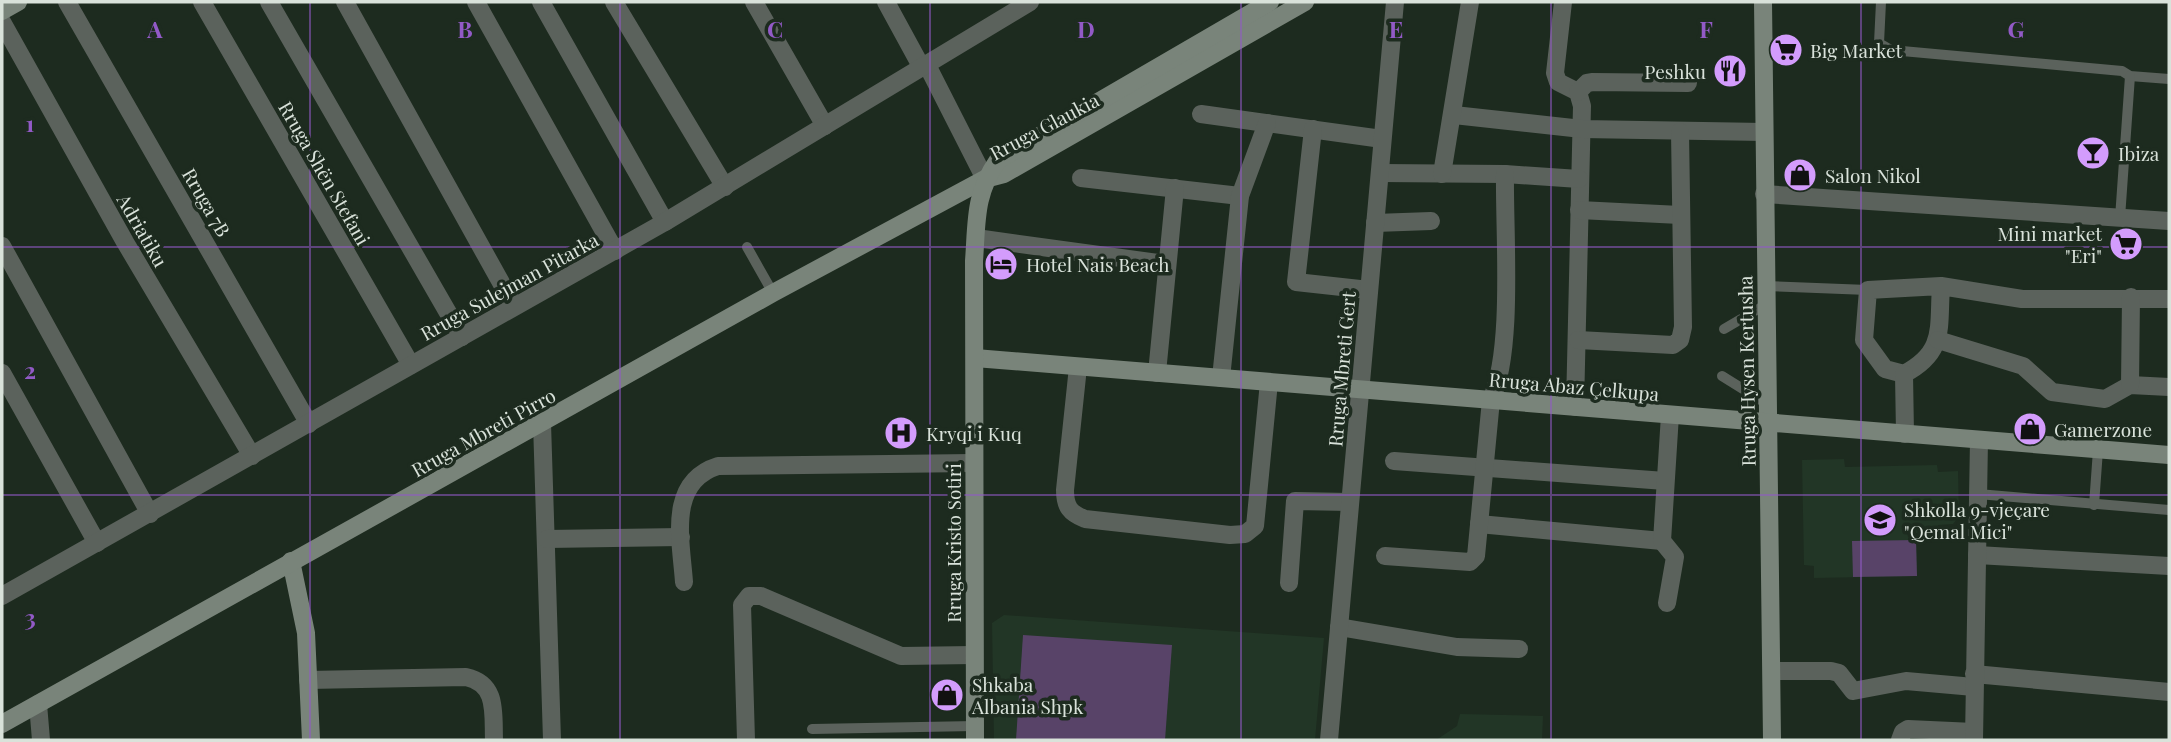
<svg xmlns="http://www.w3.org/2000/svg" width="2171" height="742" font-family="'Playfair Display',serif">
  <rect width="100%" height="100%" fill="#1d2b1f"/>
  <g fill="#223626">
    <polygon points="1844,459 1845,467 1937,465 1938,472 1958,471 1959,516 1953,524 1938,525 1938,532 1916,533 1917,576 1814,578 1814,566 1804,565 1802,460"/>
    <polygon points="1004,615 1324,638 1315,740 994,740 992,623"/>
    <polygon points="1460,714 1543,716 1542,740 1436,740 1457,726"/>
  </g>
  <g fill="#584368">
    <polygon points="1916,540 1917,576 1853,577 1852,541"/>
    <polygon points="1023,635 1172,645 1165,740 1016,740"/>
  </g>
  <g fill="none" stroke-linecap="round" stroke-linejoin="round">
    <g stroke="#5b625c" stroke-width="10">
      <polyline points="1881,2 1879,43 1891,50 2122,71 2130,76 2169,79"/>
      <polyline points="2120,218 2130,76"/>
      <polyline points="747,247 773,293"/>
      <polyline points="1764,286 1868,290"/>
      <polyline points="1724,329 1765,305"/>
      <polyline points="1722,376 1767,404"/>
      <polyline points="1978,494 2169,510"/>
      <polyline points="2094,505 2098,450"/>
      <polyline points="812,729 975,726"/>
    </g>
    <g stroke="#5b625c" stroke-width="18">
      <polyline points="67,2 309,424"/>
      <polyline points="202,2 411,365"/>
      <polyline points="269,2 462,337"/>
      <polyline points="345,2 514,306"/>
      <polyline points="476,2 615,251"/>
      <polyline points="541,2 665,222"/>
      <polyline points="614,2 725,187"/>
      <polyline points="754,2 825,126"/>
      <polyline points="886,2 922,68"/>
      <polyline points="1563,2 1555,73 1558,82 1578,92 1582,106 1575,407"/>
      <polyline points="2,22 125,242 252,456"/>
      <polyline points="927,65 985,179"/>
      <polyline points="1578,92 1587,83 1593,82 1688,83"/>
      <polyline points="1201,114 1382,139"/>
      <polyline points="1454,115 1582,129 1764,132"/>
      <polyline points="1313,129 1296,282 1369,290"/>
      <polyline points="1381,173 1505,174 1579,179"/>
      <polyline points="1442,174 1470,2"/>
      <polyline points="1081,178 1240,196"/>
      <polyline points="1764,194 2169,221"/>
      <polyline points="1579,210 1680,215"/>
      <polyline points="1375,223 1431,221"/>
      <polyline points="976,238 1165,264"/>
      <polyline points="2,246 150,514"/>
      <path d="M1941,286C1938,328 1946,352 1904,374L1885,369L1864,340L1868,290L1941,286L2022,299H2169"/>
      <polyline points="1578,340 1673,345 1680,340 1683,327 1680,132"/>
      <polyline points="1938,340 2023,366 2052,392 2105,399 2130,385 2169,387"/>
      <path d="M1078,367L1065,490C1065,507 1070,513 1085,519L1230,535L1245,534L1255,526L1269,382"/>
      <polyline points="2,373 97,543"/>
      <polyline points="1157,373 1175,188"/>
      <polyline points="1904,374 1905,434"/>
      <polyline points="1221,378 1240,196 1267,123"/>
      <polyline points="2130,385 2131,297"/>
      <polyline points="542,423 552,740"/>
      <polyline points="1394,461 1665,481"/>
      <polyline points="1479,524 1662,541"/>
      <polyline points="547,539 681,537"/>
      <polyline points="1977,555 2169,566"/>
      <path d="M1385,556L1470,562L1476,556L1491,400C1514,350 1504,233 1505,174"/>
      <path d="M684,582C681,540 667,482 718,466L973,463"/>
      <polyline points="1289,583 1295,501 1350,502"/>
      <polyline points="2,596 665,222 1030,2"/>
      <polyline points="1667,603 1675,557 1662,541 1670,415"/>
      <polyline points="1339,627 1457,647 1519,649"/>
      <polyline points="1772,671 1831,671 1839,673 1853,691 1906,681 1974,687"/>
      <polyline points="1974,674 2169,692"/>
      <path d="M308,680L466,677C498,684 493,713 494,740"/>
      <polyline points="38,704 41,740"/>
      <polyline points="746,740 742,605 749,596 761,596 901,656 974,655"/>
      <polyline points="1329,740 1395,2"/>
      <polyline points="1900,740 1903,732 1908,729 1974,732"/>
      <polyline points="1974,740 1979,440"/>
    </g>
    <g stroke="#79847a" stroke-width="18">
      <polyline points="1763,2 1772,740"/>
      <polyline points="2,11 18,2"/>
      <polyline points="975,358 2169,455"/>
      <polyline points="291,561 306,633 311,740"/>
      <polyline points="2,724 773,293 985,179 1004,174 1305,2"/>
      <path d="M975,740L974,261C977,221 974,195 998,160L1270,2"/>
    </g>
  </g>
  <path fill="none" stroke="#925ac6" stroke-width="2" stroke-opacity="0.55" d="M310,2V740M620,2V740M930,2V740M1241,2V740M1551,2V740M1861,2V740M2,247H2169M2,495H2169"/>
  <defs>
    <symbol id="supermarket-disc" viewBox="-11 -11 22 22"><circle r="9.5" fill="#d39cfc" stroke="#1d2b1f"/><path d="M-6-5.5h2.5l.6 2H6L4.5 2H-2.5L-4.4-4H-6ZM-1.5 3.2a1.3 1.3 0 1 0 .1 0ZM3 3.2a1.3 1.3 0 1 0 .1 0Z" fill="#111"/></symbol>
    <symbol id="restaurant-disc" viewBox="-11 -11 22 22"><circle r="9.5" fill="#d39cfc" stroke="#1d2b1f"/><path d="M-5-6h1v4h1v-4h1v4h1v-4h1v5L-1.5 .5V6h-2V.5L-5-1ZM5-6V6H3V1.5H1.5Q1.5-4 5-6Z" fill="#111"/></symbol>
    <symbol id="bar-disc" viewBox="-11 -11 22 22"><circle r="9.5" fill="#d39cfc" stroke="#1d2b1f"/><path d="M-6-5H6L.8 .8V4.5H3.5V6h-7V4.5H-.8V.8Z" fill="#111"/></symbol>
    <symbol id="shop-disc" viewBox="-11 -11 22 22"><circle r="9.5" fill="#d39cfc" stroke="#1d2b1f"/><path d="M-5-2.5h2.3a2.7 3.5 0 0 1 5.4 0H5L5.5 6h-11ZM-1.5-2.5h3a1.5 2.3 0 0 0-3 0Z" fill="#111"/></symbol>
    <symbol id="hotel-disc" viewBox="-11 -11 22 22"><circle r="9.5" fill="#d39cfc" stroke="#1d2b1f"/><path d="M-6-4.5h1.5V1H6V5H4.5V3h-9V5H-6ZM-4 0a1.8 1.8 0 1 1 3.6 0ZM.5 0V-2.5h3Q6-2.5 6 0Z" fill="#111"/></symbol>
    <symbol id="hospital-disc" viewBox="-11 -11 22 22"><circle r="9.5" fill="#d39cfc" stroke="#1d2b1f"/><path d="M-5-5h3v3.5h4V-5h3V5h-3V1.5h-4V5h-3Z" fill="#111"/></symbol>
    <symbol id="school-disc" viewBox="-11 -11 22 22"><circle r="9.5" fill="#d39cfc" stroke="#1d2b1f"/><path d="M0-5L7-2L0 1L-7-2ZM-4 1L0 2.5L4 1V4Q0 6-4 4Z" fill="#111"/></symbol>
  </defs>
  <g fill-rule="evenodd">
    <use href="#supermarket-disc" x="1767" y="31" width="38" height="38"/>
    <use href="#restaurant-disc" x="1711" y="52" width="38" height="38"/>
    <use href="#bar-disc" x="2074" y="134" width="38" height="38"/>
    <use href="#shop-disc" x="1781" y="156" width="38" height="38"/>
    <use href="#supermarket-disc" x="2107" y="225" width="38" height="38"/>
    <use href="#hotel-disc" x="982" y="245" width="38" height="38"/>
    <use href="#shop-disc" x="2011" y="410" width="38" height="38"/>
    <use href="#hospital-disc" x="882" y="414" width="38" height="38"/>
    <use href="#school-disc" x="1861" y="501" width="38" height="38"/>
    <use href="#shop-disc" x="928" y="676" width="38" height="38"/>
  </g>
  <g text-anchor="middle" dominant-baseline="central" stroke-width="7" stroke-linejoin="round" paint-order="stroke">
    <g font-size="19" fill="#d9e2da" stroke="#1d2b1f" text-anchor="start">
      <text x="1810" y="50">Big Market</text>
      <text x="1706" y="71" text-anchor="end">Peshku</text>
      <text x="2118" y="153">Ibiza</text>
      <text x="1825" y="175">Salon Nikol</text>
      <text x="2102" y="233" text-anchor="end">Mini market<tspan x="2102" dy="22">"Eri"</tspan></text>
      <text x="1026" y="264">Hotel Nais Beach</text>
      <text x="2054" y="429">Gamerzone</text>
      <text x="926" y="433">Kryqi i Kuq</text>
      <text x="1904" y="509">Shkolla 9-vjeçare<tspan x="1904" dy="22">"Qemal Mici"</tspan></text>
      <text x="972" y="684">Shkaba<tspan x="972" dy="22">Albania Shpk</tspan></text>
    </g>
    <g font-size="19" fill="#d9e2da" stroke="#1d2b1f">
      <text transform="translate(1044 126) rotate(-28)">Rruga Glaukia</text>
      <text transform="translate(325 173) rotate(60)">Rruga Shën Stefani</text>
      <text transform="translate(207 202) rotate(60)">Rruga 7B</text>
      <text transform="translate(143 230) rotate(60)">Adriatiku</text>
      <text transform="translate(509 286) rotate(-29)">Rruga Sulejman Pitarka</text>
      <text transform="translate(1341 369) rotate(-85)">Rruga Mbreti Gert</text>
      <text transform="translate(1746 371) rotate(-91)">Rruga Hysen Kertusha</text>
      <text transform="translate(1574 386) rotate(5)">Rruga Abaz Çelkupa</text>
      <text transform="translate(483 432) rotate(-29)">Rruga Mbreti Pirro</text>
      <text transform="translate(953 543) rotate(-90)">Rruga Kristo Sotiri</text>
    </g>
  </g>
  <g font-size="23" text-anchor="middle" font-weight="bold" fill="#925ac6" stroke="#1d2b1f" stroke-width="7" stroke-linejoin="round" paint-order="stroke">
    <text x="155" y="38">A</text>
    <text x="465" y="38">B</text>
    <text x="775" y="38">C</text>
    <text x="1086" y="38">D</text>
    <text x="1396" y="38">E</text>
    <text x="1706" y="38">F</text>
    <text x="2016" y="38">G</text>
    <text x="30" y="132">1</text>
    <text x="30" y="379">2</text>
    <text x="30" y="626">3</text>
  </g>
  <rect width="2171" height="742" fill="none" stroke="#d9e2da" stroke-width="7"/>
</svg>
